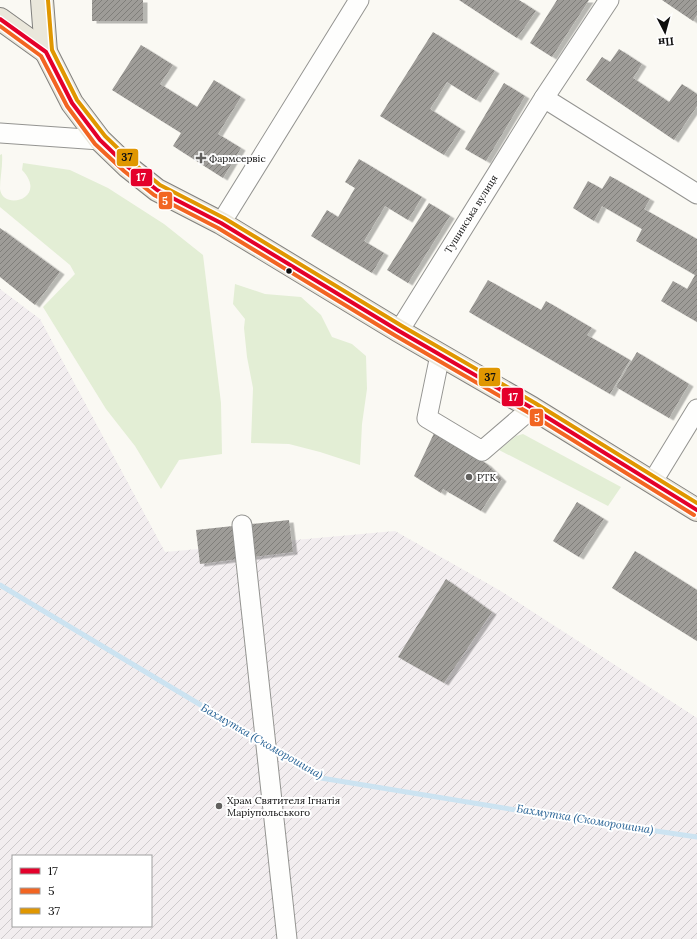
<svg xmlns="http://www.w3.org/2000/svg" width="697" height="939" font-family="Lora,serif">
  <defs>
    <pattern id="industrial-furrows" width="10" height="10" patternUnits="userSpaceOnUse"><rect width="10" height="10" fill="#f2edef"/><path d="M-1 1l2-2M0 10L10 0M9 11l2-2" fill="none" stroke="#cecacc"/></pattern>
    <pattern id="building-hatch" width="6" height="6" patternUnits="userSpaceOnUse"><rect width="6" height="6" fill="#9e9c98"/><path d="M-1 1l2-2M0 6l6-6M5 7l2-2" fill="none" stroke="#7f7e7a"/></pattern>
    <filter id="shadow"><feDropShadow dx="4.5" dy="2.5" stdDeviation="0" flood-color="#0004"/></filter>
  </defs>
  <rect width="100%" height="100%" fill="#faf9f3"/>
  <path fill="url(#industrial-furrows)" fill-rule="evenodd" d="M0,289L40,319L165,552L395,531L499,590L697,718V939H0ZM13,856H151V926H13Z"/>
  <g fill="#e3eed5">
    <path d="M2,154C3,166 0,177 0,189C3,212 49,198 22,170L23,163L70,170L108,188L164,224L203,255L221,403L222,454L179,460L161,489L135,446L106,409L43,307L75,274L70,265L0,207V155Z"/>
    <polygon points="235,284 265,294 301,297 321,315 332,337 352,344 366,356 367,389 362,424 360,465 320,452 289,444 251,443 253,388 247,357 244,328 245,319 233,304"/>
    <polygon points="523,434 621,487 608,506 499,450 516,436"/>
  </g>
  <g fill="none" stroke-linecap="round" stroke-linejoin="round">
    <g stroke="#cce3f1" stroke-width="5">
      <polyline points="0,585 261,741"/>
      <polyline points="271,748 321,778 534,813 697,837"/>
    </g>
  </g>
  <g fill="url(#building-hatch)" filter="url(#shadow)">
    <rect x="92" y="0" width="51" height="21"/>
    <polygon points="459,0 519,0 536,11 517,38"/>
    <polygon points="557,0 589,0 552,57 530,43"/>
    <polygon points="662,0 697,0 697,15 693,21"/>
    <polygon points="433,32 495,71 476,100 447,82 430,109 461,129 444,155 380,116"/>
    <polygon points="141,45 173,65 160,84 197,107 214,80 241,97 218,134 241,148 223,178 173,146 181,133 112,90"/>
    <polygon points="619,49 642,64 633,78 669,102 682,84 697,94 697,106 674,140 586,80 602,57 610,62"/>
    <polygon points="504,83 525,96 486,161 465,149"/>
    <polygon points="359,159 422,197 408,220 385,206 364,241 384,253 372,273 311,236 327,210 338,217 355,188 345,182"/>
    <polygon points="610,176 650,199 644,209 697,239 697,322 661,301 673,281 687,289 695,275 636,241 642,229 602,206 594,221 573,208 588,181 602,189"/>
    <polygon points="429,203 450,216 408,283 387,270"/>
    <polygon points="0,228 60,272 35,305 0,277"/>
    <polygon points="488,280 541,310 546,301 592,328 587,335 630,360 610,394 469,312"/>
    <polygon points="637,352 689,384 669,418 616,387"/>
    <polygon points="435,431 487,464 502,479 481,511 443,489 441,493 414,476"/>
    <polygon points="577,502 604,519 579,557 553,541"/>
    <polygon points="289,520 293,552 200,564 196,530"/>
    <polygon points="635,551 697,590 697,641 612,588"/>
    <polygon points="446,579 492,612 444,683 398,657"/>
  </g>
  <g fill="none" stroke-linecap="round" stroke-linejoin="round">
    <defs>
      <g id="minor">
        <polyline points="544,98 697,194"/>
        <polyline points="0,133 100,140"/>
        <polyline points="221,223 359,0"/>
        <polyline points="399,331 544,98 609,0"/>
        <polyline points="440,355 427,418 482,451 532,408"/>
        <polyline points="653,481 697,409"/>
        <polyline points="242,525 287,939"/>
      </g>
      <g id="major">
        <polyline points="42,0 46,52 72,103 100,140 128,167 157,190 221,223 399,331 532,408 697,510"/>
        <polyline points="0,19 46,52"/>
      </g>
    </defs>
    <use href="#minor" stroke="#949491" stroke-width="21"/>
    <use href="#major" stroke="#82817e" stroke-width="24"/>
    <use href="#minor" stroke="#fefefd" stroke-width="19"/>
    <use href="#major" stroke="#eae7db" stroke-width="22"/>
    <defs>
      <polyline id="bus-1" points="0,19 46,52 72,103 100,140 128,167 157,190 221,223 399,331 532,408 697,510"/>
      <polyline id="bus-2" points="0,26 41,56 67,106 95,144 124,171 154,195 218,228 396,336 529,413 694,515"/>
      <polyline id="bus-3" points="48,0 52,50 77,100 105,136 132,162 160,185 224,218 402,326 535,403 697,503"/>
    </defs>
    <use href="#bus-1" stroke="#fff" stroke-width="7"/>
    <use href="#bus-2" stroke="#fff" stroke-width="7"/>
    <use href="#bus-3" stroke="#fff" stroke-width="7"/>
    <use href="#bus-1" stroke="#e4002b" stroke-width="4"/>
    <use href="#bus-2" stroke="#f26522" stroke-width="4"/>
    <use href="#bus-3" stroke="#e09701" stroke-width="4"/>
  </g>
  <g fill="#61605e" stroke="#fff" stroke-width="1.5">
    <path d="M199 152h4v4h4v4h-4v4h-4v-4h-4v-4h4z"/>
    <circle cx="469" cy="477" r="4"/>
    <circle cx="219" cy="806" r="4"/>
  </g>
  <circle fill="#0e0e0e" stroke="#fff" stroke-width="1.5" cx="289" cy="271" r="3.5"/>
  <g text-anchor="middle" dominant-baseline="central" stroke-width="4" stroke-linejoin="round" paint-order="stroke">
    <g font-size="10" fill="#0e0e0e" stroke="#fff" text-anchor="start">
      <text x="209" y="158">Фармсервіс</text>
      <text x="477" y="477">РТК</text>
      <text x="227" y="800">Храм Святителя Ігнатія<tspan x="227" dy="12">Маріупольського</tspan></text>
    </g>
    <g font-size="10" fill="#0e0e0e" stroke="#fff">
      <text transform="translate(471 214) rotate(-58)">Тушинська вулиця</text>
    </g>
    <g font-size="11" font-style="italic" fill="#235f93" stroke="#fff">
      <text transform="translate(262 741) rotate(30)">Бахмутка (Скоморошина)</text>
      <text transform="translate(585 819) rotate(9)">Бахмутка (Скоморошина)</text>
    </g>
  </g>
  <g stroke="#fff" stroke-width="1.5">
    <rect x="116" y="148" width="23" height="19" rx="4" fill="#e09701"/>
    <rect x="130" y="168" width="23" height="19" rx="4" fill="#e4002b"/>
    <rect x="158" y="191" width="15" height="19" rx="4" fill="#f26522"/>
    <rect x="478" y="367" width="23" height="20" rx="4" fill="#e09701"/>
    <rect x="501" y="387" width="23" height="20" rx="4" fill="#e4002b"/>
    <rect x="529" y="408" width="15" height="19" rx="4" fill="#f26522"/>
  </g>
  <g font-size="11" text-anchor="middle" font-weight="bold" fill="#fff">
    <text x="141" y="181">17</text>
    <text x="165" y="205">5</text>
    <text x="513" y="401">17</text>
    <text x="537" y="422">5</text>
  </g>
  <g font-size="11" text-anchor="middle" font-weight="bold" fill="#111">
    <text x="127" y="161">37</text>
    <text x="490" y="381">37</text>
  </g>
  <rect x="12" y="855" width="140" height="72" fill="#ffffff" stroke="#9f9f9f"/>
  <rect x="20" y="868" width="20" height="6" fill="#e4002b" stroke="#9f9f9f"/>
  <text x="48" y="875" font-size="12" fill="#0e0e0e">17</text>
  <rect x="20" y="888" width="20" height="6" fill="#f26522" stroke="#9f9f9f"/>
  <text x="48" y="895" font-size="12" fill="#0e0e0e">5</text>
  <rect x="20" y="908" width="20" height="6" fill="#e09701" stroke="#9f9f9f"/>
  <text x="48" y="915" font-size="12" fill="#0e0e0e">37</text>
  <g transform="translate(665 32) rotate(174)" stroke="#ffffff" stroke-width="3" paint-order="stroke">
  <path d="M0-3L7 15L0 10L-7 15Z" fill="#0e0e0e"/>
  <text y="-6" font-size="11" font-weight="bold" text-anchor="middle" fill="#0e0e0e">Пн</text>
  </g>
</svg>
